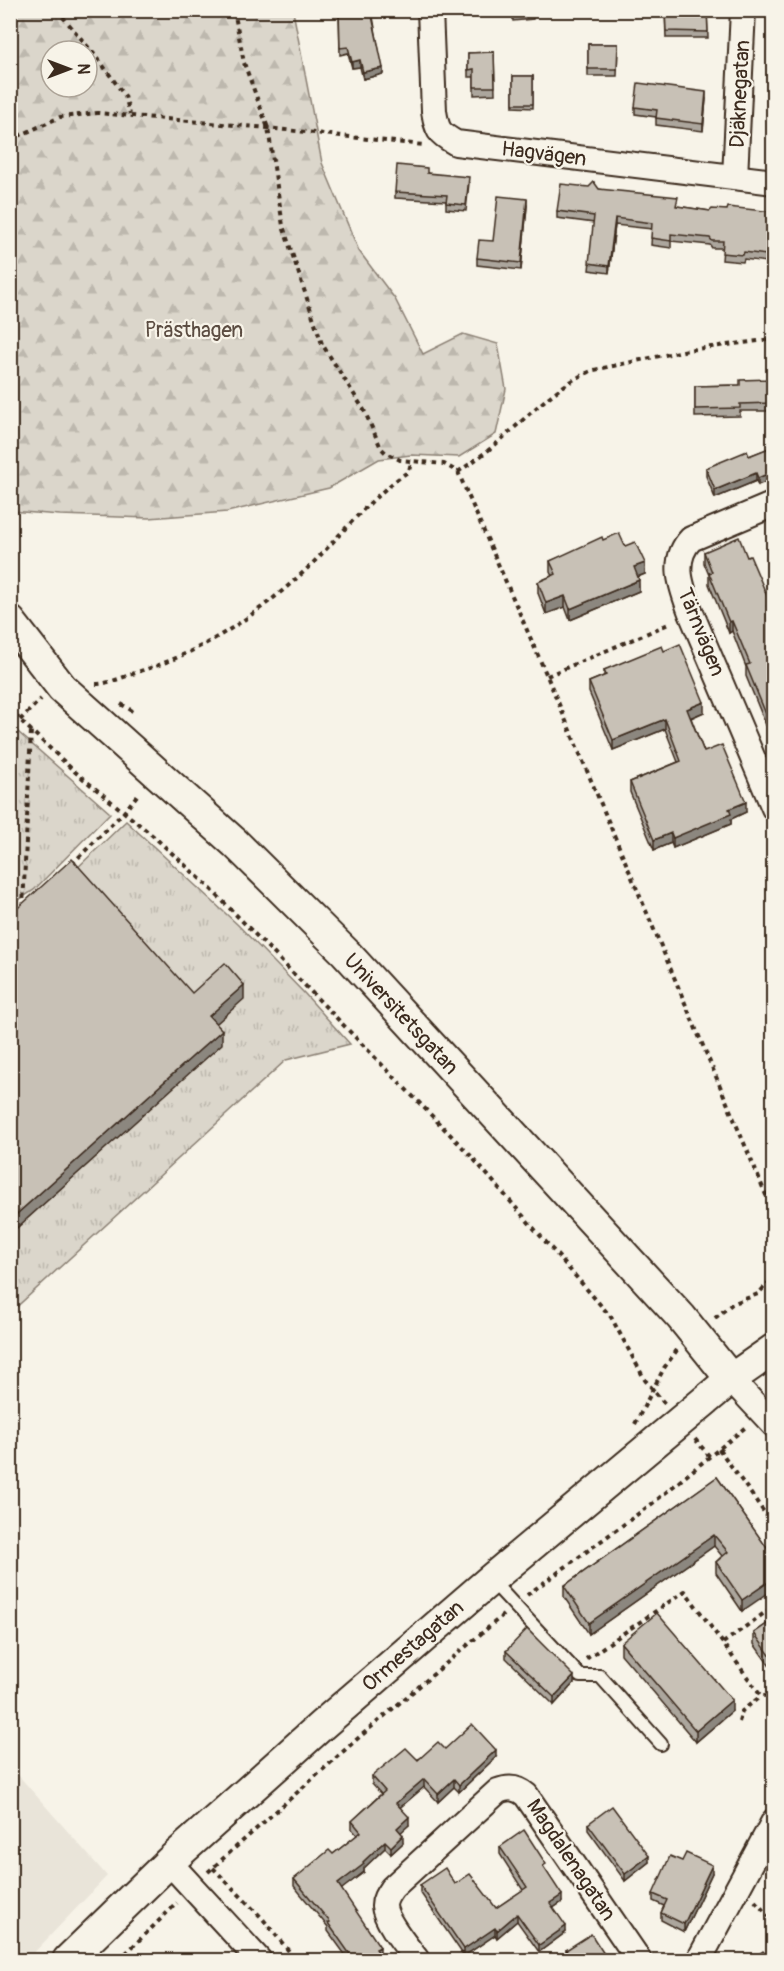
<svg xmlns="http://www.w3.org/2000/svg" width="784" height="1971" font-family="Pangolin,sans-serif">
  <defs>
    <pattern id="grass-tufts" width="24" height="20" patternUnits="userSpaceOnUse" patternTransform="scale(1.5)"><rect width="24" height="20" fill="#dbd6cb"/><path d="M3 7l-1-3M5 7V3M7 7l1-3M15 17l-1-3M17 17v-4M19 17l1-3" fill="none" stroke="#bdb8ae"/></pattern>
    <pattern id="forest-firs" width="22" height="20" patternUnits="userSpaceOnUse" patternTransform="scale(1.5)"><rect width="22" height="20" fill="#dbd6cb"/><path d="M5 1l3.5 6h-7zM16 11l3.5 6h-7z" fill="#bdb8ae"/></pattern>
  </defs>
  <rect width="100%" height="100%" fill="#f7f3e8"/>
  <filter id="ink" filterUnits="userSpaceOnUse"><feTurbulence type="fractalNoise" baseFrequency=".0167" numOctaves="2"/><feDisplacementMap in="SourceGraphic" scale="12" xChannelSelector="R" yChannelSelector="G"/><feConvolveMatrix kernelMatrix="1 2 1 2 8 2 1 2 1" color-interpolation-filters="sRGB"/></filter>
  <g filter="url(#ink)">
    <polygon fill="#e9e4d9" points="11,1767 107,1876 27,1960 11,1960"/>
    <g fill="url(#grass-tufts)" stroke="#8b8074" stroke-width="1.5">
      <polygon points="10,722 18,732 110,813 34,890 11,905"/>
      <polygon points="126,821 238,925 305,994 350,1044 286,1060 11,1312 10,1234 221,1044 192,1007 72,873"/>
    </g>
    <path fill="url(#forest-firs)" stroke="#8b8074" stroke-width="1.5" fill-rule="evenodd" d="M10,11H293L322,163L359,251L395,299L423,354L463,334L498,344L506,389L496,434L459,457L411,455L379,459L329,488L227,512L149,518L60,515L11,511ZM51,51H87V87H51Z"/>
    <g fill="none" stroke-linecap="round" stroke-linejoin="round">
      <defs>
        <polyline id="service" points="491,1580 580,1676 600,1676 661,1744"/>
        <g id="minor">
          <path d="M430,10L434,111C437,130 438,133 456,143L774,182"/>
          <polyline points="735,177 743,10"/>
          <path d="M774,504L691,539C670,561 682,588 691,613L774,808"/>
          <polyline points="731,1379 774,1425"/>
          <polyline points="169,1862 259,1960"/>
          <path d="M417,1960C408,1948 385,1921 384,1906C384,1899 388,1894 392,1888L498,1791C508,1787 517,1787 526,1795L639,1960"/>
          <polyline points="699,1960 774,1821"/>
        </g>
        <g id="tertiary">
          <polyline points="10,621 62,688 235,843 345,952 681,1317 731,1379"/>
          <polyline points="68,1960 169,1862 322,1725 490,1580 731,1379 774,1349"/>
        </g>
      </defs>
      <use href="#service" stroke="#3b2a1e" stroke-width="16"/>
      <use href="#minor" stroke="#3b2a1e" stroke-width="28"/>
      <use href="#tertiary" stroke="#3b2a1e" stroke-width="34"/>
      <g stroke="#3b2a1e" stroke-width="4" stroke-dasharray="4.5 4.5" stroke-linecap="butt">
        <polyline points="57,10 99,60 125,96 130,114"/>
        <polyline points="234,10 244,63 268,128 283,226 322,344 364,410 381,448 386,453 400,460 444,464 458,472 547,676 774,1214"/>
        <polyline points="10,140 60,117 98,113 268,128 423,145"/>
        <path d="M458,472C471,463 484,454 496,444C528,417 555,385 594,370L688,350L774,339"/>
        <polyline points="547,676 671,623"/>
        <path d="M96,684C110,684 130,674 144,670C207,650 266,609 313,563C344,531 372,496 409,471L411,462"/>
        <polyline points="121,704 136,713"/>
        <polyline points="10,708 20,720 74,771 152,835 208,886 471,1156 611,1317 645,1380 665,1404"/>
        <polyline points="20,720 41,699"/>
        <polyline points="72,864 124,812 139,793"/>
        <polyline points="23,907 31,730"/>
        <polyline points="715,1318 732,1304 758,1294 774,1277"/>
        <polyline points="635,1424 664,1368 677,1350"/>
        <polyline points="695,1439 710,1457"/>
        <polyline points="719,1449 774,1526"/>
        <polyline points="527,1595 653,1503 747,1426"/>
        <polyline points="723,1643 774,1606"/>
        <polyline points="586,1659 685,1591 761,1696 767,1696 774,1703"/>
        <polyline points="739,1722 742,1711 761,1696"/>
        <polyline points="213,1868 262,1918 296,1960"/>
        <polyline points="208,1872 356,1740 503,1615"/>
        <polyline points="755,1901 774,1922"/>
        <polyline points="119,1960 177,1903"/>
      </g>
      <use href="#service" stroke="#f7f3e8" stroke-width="12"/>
      <use href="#minor" stroke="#f7f3e8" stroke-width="24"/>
      <use href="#tertiary" stroke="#f7f3e8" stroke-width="30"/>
    </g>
    <g fill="#aca69d" stroke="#3b2a1e" stroke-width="1.5">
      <polygon points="339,10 378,10 378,17 373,17 383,74 363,79 360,67 352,68 348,53 340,55"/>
      <polygon points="512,10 533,10 533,19 513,21"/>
      <polygon points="665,10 707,10 708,38 666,38"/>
      <polygon points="588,44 618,44 617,76 588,76"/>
      <polygon points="494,52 495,94 474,95 474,77 468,77 468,53"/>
      <polygon points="513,76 533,76 533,108 513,107"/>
      <polygon points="706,99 703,131 656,125 656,117 635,114 635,107"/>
      <polygon points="427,173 469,183 466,211 446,209 446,201 395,198 395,192"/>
      <polygon points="599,189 677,206 710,211 727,210 774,212 774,263 744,259 743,262 722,260 723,248 712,248 710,245 671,241 671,248 651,245 652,229 615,225 609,273 589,270 594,223 557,218 557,211"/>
      <polygon points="527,206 521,270 477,265 477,258"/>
      <polygon points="774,379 774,411 740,411 740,416 695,417 695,386 740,385"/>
      <polygon points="774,446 758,485 756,481 715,498 706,476 706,468 749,456"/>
      <polygon points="603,540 625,546 645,574 638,577 639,591 570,620 565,607 546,614 538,593 538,582 552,576 550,572 550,561"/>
      <polygon points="704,552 771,614 774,622 774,733 769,724 766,725 746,676 746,667 732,631 729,633 709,584 709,575 704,563"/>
      <polygon points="664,651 704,712 691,718 704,752 746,812 731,819 731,824 673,848 671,843 654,850 630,792 630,782 678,762 665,729 613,750 589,692 589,682 604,676 604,670"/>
      <polygon points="717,1477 774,1558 742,1611 716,1573 716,1562 722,1556 714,1546 589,1634 564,1597 564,1586"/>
      <polygon points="774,1619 774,1672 754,1644 754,1633"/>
      <polygon points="621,1643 732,1711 696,1742 621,1654"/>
      <polygon points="506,1651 574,1683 554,1705 506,1658"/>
      <polygon points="445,1749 496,1757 459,1792 454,1787 438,1802 424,1787 400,1807 409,1825 400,1832 403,1843 391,1854 385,1848 364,1868 364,1872 341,1889 384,1960 349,1960 328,1931 328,1927 294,1886 294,1879 333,1854 357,1835 352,1829 352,1821 381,1794 372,1784 372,1776"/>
      <polygon points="588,1824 649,1862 625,1881 588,1830"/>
      <polygon points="500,1847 546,1871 562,1902 553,1908 566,1932 539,1952 517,1921 497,1938 495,1935 464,1956 420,1892 420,1885 455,1884 496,1908 523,1890 500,1854"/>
      <polygon points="682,1861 712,1873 684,1932 661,1920 661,1913 664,1906 653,1901 653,1894"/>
      <polygon points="566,1950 608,1960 567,1960 566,1958"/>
    </g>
    <g fill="#8c877f" stroke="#3b2a1e" stroke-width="1.5">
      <polygon points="360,60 360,67 352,68 352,62"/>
      <polygon points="383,68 383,74 363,79 363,72"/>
      <polygon points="706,92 706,99 703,131 703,124"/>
      <polygon points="527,199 527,206 521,270 521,263"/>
      <polygon points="615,218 615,225 609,273 609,266"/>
      <polygon points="774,471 774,479 758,485 758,478"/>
      <polygon points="756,473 756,481 715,498 715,490"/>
      <polygon points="645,563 645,574 634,578 634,567"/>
      <polygon points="639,580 639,591 570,620 570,609"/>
      <polygon points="565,596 565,607 546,614 546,603"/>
      <polygon points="732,621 732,631 729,633 729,622"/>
      <polygon points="704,702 704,712 687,719 687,709"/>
      <polygon points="769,713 769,724 766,725 766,714"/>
      <polygon points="665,719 665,729 613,750 613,740"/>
      <polygon points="746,802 746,812 731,819 731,824 673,848 673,838 729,809"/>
      <polygon points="671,833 671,843 654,850 654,840"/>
      <polygon points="244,985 244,999 209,1030 209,1016"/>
      <polygon points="222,1030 222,1044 10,1234 10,1220"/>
      <polygon points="714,1535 714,1546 589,1634 589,1623"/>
      <polygon points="774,1578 774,1589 742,1611 742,1600"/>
      <polygon points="574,1676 574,1683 554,1705 554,1697"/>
      <polygon points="732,1700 732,1711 696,1742 696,1731"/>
      <polygon points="496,1750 496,1757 459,1792 459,1785"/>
      <polygon points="424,1779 424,1787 396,1811 396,1803"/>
      <polygon points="454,1779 454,1787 438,1802 438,1794"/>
      <polygon points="409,1817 409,1825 397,1836 397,1828"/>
      <polygon points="403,1835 403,1843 391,1854 391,1847"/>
      <polygon points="385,1841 385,1848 364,1868 364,1872 338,1892 338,1884"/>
      <polygon points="649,1856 649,1862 625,1881 625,1874"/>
      <polygon points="712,1865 712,1873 684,1932 684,1924"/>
      <polygon points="562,1895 562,1902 550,1910 550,1903"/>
      <polygon points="517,1914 517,1921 497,1938 497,1931"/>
      <polygon points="566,1926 566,1932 539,1952 539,1945"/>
      <polygon points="495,1928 495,1935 464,1956 464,1949"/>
      <polygon points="380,1947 380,1954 376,1957 376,1949"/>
    </g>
    <g fill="#c8c1b6" stroke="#3b2a1e" stroke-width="1.5">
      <polygon points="339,10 378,10 371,11 383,68 363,72 360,60 352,62 348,47 340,48"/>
      <polygon points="512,10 533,10 533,15 513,17"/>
      <polygon points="665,10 707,10 708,32 666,31"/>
      <polygon points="588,44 618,44 617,69 588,69"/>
      <polygon points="494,52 495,87 474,87 474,69 468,70 468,53"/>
      <rect x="513" y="76" width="20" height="28"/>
      <polygon points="638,83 706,92 703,124 656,118 657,110 635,107"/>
      <polygon points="397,165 427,168 427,173 469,177 466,205 446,203 447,195 395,192"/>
      <polygon points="594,182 599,189 678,197 676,206 710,211 712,209 727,210 728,207 774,212 774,256 744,252 743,255 722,253 723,241 712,241 710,238 671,234 671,241 651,238 652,223 615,218 609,266 589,263 594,216 557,211 561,184 589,187"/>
      <polygon points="498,196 527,199 521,263 477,258 479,240 493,241"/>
      <polygon points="774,379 774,403 740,404 740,408 695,409 695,386 740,385 740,380"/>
      <polygon points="774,446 774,471 758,478 756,473 715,490 706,468 747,451 749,456"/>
      <polygon points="619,533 625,546 635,542 645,563 634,567 639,580 570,609 565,596 546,603 538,582 556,574 550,561 602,537 603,540"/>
      <polygon points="739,537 747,557 750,556 771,605 767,606 774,622 774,722 769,713 766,714 746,665 750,664 732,621 729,622 709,573 712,572 704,552"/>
      <polygon points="680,644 704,702 687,709 704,752 722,745 746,802 729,809 731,814 673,838 671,833 654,840 630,782 681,761 665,719 613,740 589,682 606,675 604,670 662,646 664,651"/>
      <polygon points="72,859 192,993 225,963 244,985 209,1016 222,1030 10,1220 10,915"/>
      <polygon points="717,1477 774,1558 774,1578 742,1600 716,1562 728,1552 714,1535 589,1623 564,1586"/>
      <polygon points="657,1613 732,1700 696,1731 621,1643"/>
      <polygon points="774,1619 774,1661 754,1633"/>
      <polygon points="527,1629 574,1676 554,1697 506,1651"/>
      <polygon points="472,1724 496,1750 459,1785 454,1779 438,1794 424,1779 396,1803 409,1817 397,1828 403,1835 391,1847 385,1841 363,1862 364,1864 338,1884 380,1947 376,1949 384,1960 354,1960 328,1923 330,1922 294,1879 329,1850 333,1854 361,1832 352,1821 385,1791 372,1776 406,1748 418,1760 438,1742 445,1749"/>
      <polygon points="612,1806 649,1856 625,1874 588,1824"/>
      <polygon points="524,1830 546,1864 543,1866 562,1895 550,1903 566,1926 539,1945 517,1914 497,1931 495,1928 464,1949 420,1885 445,1868 455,1884 470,1874 496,1908 527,1887 500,1847"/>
      <polygon points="686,1853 712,1865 684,1924 661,1913 667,1900 653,1894 670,1856 682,1861"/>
      <polygon points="591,1934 608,1960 572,1960 566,1950"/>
      <polygon points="763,1951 770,1960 751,1960"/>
    </g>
  </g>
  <g text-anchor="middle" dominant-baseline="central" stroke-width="4.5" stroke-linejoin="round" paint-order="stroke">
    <g font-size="21" fill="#3b2a1e" stroke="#f7f3e8">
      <text transform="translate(740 94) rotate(-87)">Djäknegatan</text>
      <text transform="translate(544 154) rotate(7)">Hagvägen</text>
      <text transform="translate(701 632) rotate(68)">Tärnvägen</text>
      <text transform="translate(401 1014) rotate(47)">Universitetsgatan</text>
      <text transform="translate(413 1646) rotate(-41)">Ormestagatan</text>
      <text transform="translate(571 1860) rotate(56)">Magdalenagatan</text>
    </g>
    <g font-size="21" fill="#5b4c41" stroke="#f7f3e8">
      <text x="194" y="330">Prästhagen</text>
    </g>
  </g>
  <rect width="784" height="1971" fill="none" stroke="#f7f3e8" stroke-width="36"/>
  <rect x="18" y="18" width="748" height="1935" fill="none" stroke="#3b2a1e" stroke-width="2" filter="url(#ink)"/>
  <g transform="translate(69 69) rotate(90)"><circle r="28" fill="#f7f3e8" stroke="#aca397" stroke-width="1.5"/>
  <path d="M0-4.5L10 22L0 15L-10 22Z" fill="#3b2a1e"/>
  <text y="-9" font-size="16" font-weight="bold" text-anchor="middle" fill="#3b2a1e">N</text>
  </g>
</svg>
